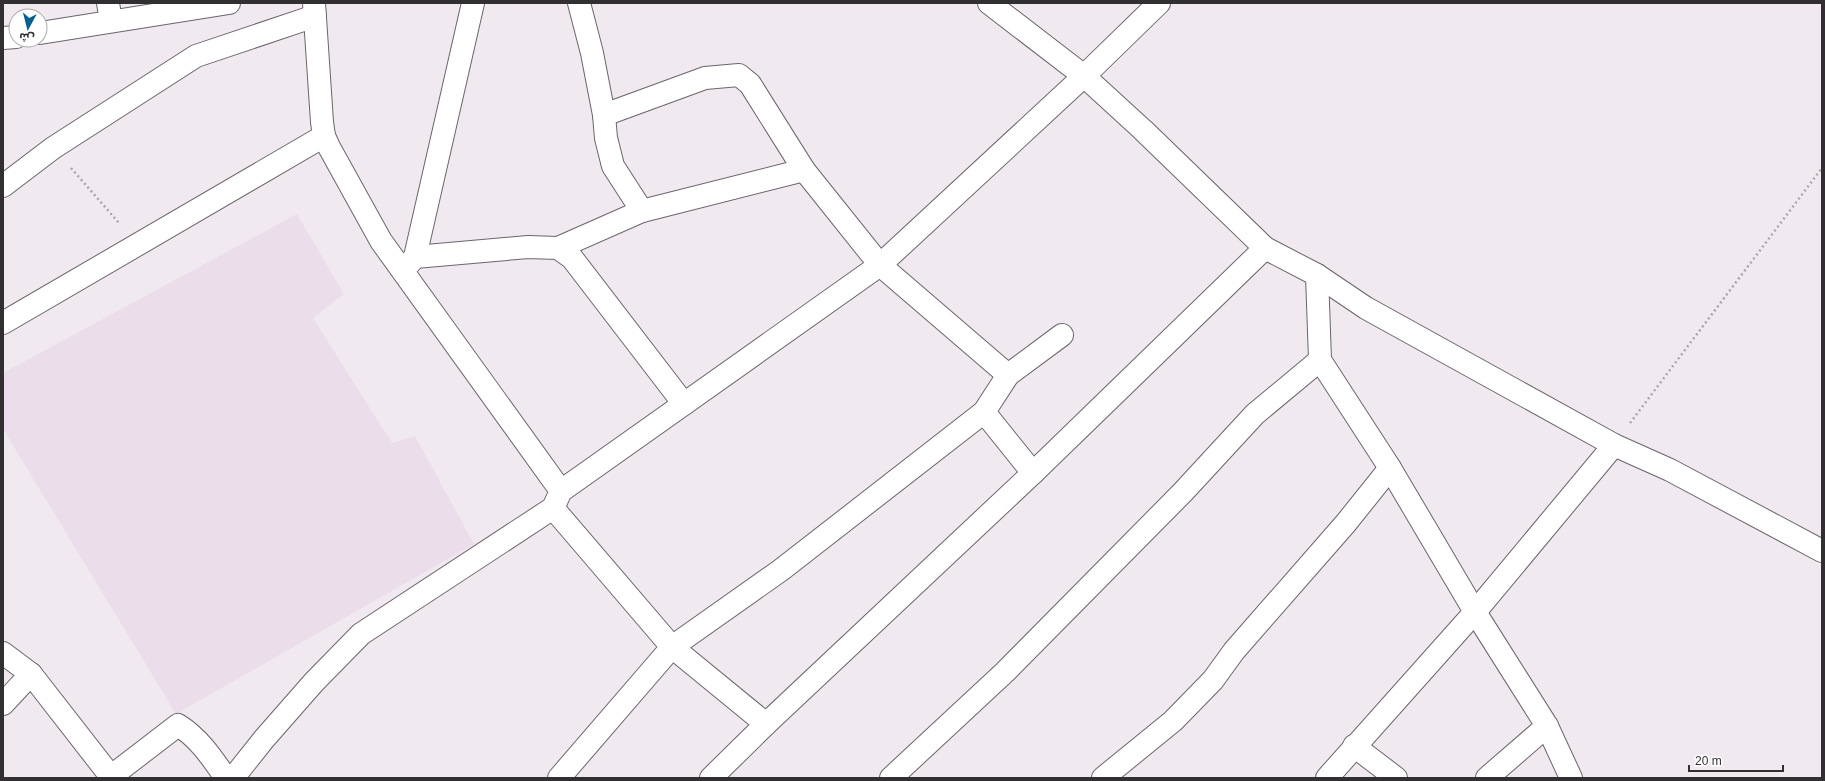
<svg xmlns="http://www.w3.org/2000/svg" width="1825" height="781" font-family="Helvetica,'Noto Sans Arabic',sans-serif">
  <rect width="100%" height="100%" fill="#f0e9ef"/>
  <polygon fill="#ebdeea" points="297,214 344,294 313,318 392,443 415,436 474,544 176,714 3,429 3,373"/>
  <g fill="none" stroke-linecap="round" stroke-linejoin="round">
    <defs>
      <g id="street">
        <polyline points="108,3 111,21"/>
        <polyline points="314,3 322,122 324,136 329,147 381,241 561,491"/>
        <polyline points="579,3 592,53 604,115 606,138 613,166 642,211"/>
        <polyline points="989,3 1084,76 1143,130 1265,248 1317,275 1366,308 1614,445 1670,470 1822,551"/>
        <polyline points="40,33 229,3"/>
        <polyline points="3,38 16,37"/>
        <polyline points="604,115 705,78 739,75 750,84 804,170 880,265 1008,375"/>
        <polyline points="3,186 53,148 196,56 315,16"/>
        <polyline points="558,248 642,211 804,170"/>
        <polyline points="415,257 528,247 558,248 572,258 684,404"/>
        <polyline points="405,268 415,257 473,3"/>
        <polyline points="1317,275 1320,360 1390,468 1475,612 1547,726 1571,778"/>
        <polyline points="3,323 324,136"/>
        <polyline points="984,412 1033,473"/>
        <polyline points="553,508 672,647 766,724"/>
        <polyline points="3,653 31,674 112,778"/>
        <polyline points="3,704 31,674"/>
        <polyline points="1354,746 1396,778"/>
        <path d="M109,778L178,725C199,738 212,758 226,778"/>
        <polyline points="233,778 264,739 314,682 361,634 553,508 561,491 880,265 1084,76 1159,3"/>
        <polyline points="559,778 672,647 781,570 984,412 1008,375 1062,335"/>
        <polyline points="711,778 766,724 1033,473 1265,248"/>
        <polyline points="891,778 1005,672 1183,492 1255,414 1320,360"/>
        <polyline points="1103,778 1173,721 1213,680 1234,651 1346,523 1390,468"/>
        <polyline points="1327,778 1475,612 1614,445"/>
        <polyline points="1487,778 1547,726"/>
      </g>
    </defs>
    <use href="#street" stroke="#6b656b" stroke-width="24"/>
    <g stroke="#aba5aa" stroke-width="2.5" stroke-dasharray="2 3" stroke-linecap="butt">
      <polyline points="71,168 119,223"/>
      <polyline points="1630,423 1822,168"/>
    </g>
    <use href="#street" stroke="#fff" stroke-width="22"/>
  </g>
  <rect width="1825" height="781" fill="none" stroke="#322f32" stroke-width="8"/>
  <g transform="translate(28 28) rotate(187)"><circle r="19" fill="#ffffff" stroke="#adacad"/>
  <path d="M0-3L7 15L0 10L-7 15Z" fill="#035f90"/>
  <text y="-6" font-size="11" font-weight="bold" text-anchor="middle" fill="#322f32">ش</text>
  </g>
  <path d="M1689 765v6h94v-6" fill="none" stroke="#322f32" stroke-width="2"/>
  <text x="1695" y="765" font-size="12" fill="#322f32" stroke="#ffffff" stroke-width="3" paint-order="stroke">20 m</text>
</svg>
